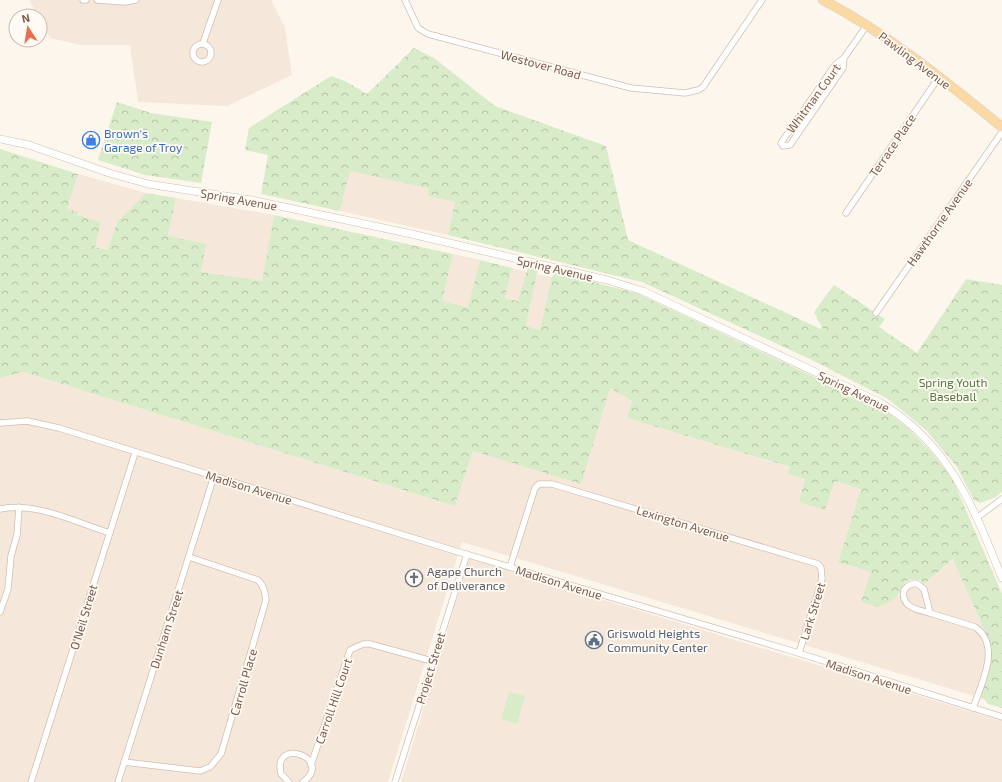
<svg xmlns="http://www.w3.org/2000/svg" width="1002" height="782" font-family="'Exo 2',sans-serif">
  <defs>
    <pattern id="forest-crowns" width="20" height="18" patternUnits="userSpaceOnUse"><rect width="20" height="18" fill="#d8ecc9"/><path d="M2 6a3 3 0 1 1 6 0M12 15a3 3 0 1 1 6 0" fill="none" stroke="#b4c2a5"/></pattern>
  </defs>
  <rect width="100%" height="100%" fill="#fdf6ec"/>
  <g fill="#f5e8da">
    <polygon points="29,0 271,0 285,28 292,75 227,106 138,102 130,45 81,45 50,38 40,19 40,16 38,16"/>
    <polygon points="350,170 429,188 456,202 448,235 340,211"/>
    <polygon points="78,174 146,193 117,222 108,250 95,247 77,215 78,213 67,209"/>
    <polygon points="176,198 274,215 262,282 201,272 168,236"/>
    <polygon points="453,254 480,260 469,307 442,301"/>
    <polygon points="512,268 527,272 520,301 505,298"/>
    <polygon points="537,274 552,277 540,331 526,327"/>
    <polygon points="23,372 455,506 473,451 609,387 632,401 627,418 861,489 838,562 871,572 898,596 903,585 909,581 915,580 924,584 954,559 991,645 991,661 981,698 462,542 388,782 0,782 0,378"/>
    <polygon points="469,559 1002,721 1002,782 401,782"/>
  </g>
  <polygon fill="#d8ecc9" points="509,692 525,696 517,724 501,719"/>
  <g fill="url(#forest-crowns)">
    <polygon points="414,48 434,58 495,106 606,146 628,240 823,330 814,312 834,285 885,319 879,327 917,353 966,279 1002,285 1002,491 996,497 980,503 974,500 957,467 926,430 888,399 814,361 642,282 448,235 455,202 428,196 428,188 350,171 340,211 261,194 268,155 245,150 249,128 331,76 345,81 367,94"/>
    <polygon points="117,102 151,113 212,122 201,183 145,175 98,160"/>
    <path d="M0,149L78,174L67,209L78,212L77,215L101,222L95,247L108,250L117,222L146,193L176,198L168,236L206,244L201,272L262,281L274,215L453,254L442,301L468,307L480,260L512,268L505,298L518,301L528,267L538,269L526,326L540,330L552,277L555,272L639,294L886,411L908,428L933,454L953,480L1002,594V708L988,704L984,699L981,698L991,661V645L953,559L924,584L920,580C900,577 905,588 896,597C892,602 884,604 879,607L861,602L871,572L838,562L861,489L835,481L825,510L799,502L805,479L788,474L790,467L627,418L632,401L610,388L581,484L473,451L455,506L23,372L0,378Z"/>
  </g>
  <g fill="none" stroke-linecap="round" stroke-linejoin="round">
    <defs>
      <g id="minor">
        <polyline points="83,0 86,0"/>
        <polyline points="97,0 125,2 136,0"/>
        <polyline points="405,0 418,28 428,34 631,88 685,93 698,90 703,87 762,0"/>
        <polyline points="203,43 218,0"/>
        <circle cx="202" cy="53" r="9"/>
        <polyline points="844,58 843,68 790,145 783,146 781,143 835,65 844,58 867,25"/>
        <polyline points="846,213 939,77"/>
        <polyline points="876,313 1002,132"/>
        <polyline points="0,423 27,421 59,428 452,550 792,651 1002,717"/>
        <path d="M0,509C37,502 75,522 110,533"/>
        <polyline points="978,517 1002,499"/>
        <polyline points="510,567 535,488 539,484 552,484 818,564 821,568 822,579 799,653"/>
        <path d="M916,583L924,589L930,613C918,610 900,607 904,590L909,585Z"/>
        <polyline points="0,612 8,589 11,556 17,535 19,507"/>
        <path d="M930,613L975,627C1002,645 981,685 973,708"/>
        <path d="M124,762L200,771L210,767L221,754L266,600C265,592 264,586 258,580L189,557"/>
        <polyline points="311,765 350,650 363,644 370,644 432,661"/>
        <polyline points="31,782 135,453"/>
        <polyline points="118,782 214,476"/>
        <path d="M289,782L281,774C272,735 335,759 303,782"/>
        <polyline points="395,782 467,554"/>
      </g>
      <path id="tertiary" d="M0,139L29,145L109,173L148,184L251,200L407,233L607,280L643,291L879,402C949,443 973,506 1002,578"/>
      <path id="primary" d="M823,0C888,34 945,81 1002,127"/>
    </defs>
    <use href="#minor" stroke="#d1beb0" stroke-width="7"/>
    <use href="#tertiary" stroke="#d1beb0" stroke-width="8"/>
    <use href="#primary" stroke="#dad1cd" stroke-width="10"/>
    <use href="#minor" stroke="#fff" stroke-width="5.5"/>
    <use href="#tertiary" stroke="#fff" stroke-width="7"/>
    <use href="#primary" stroke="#fbd9a5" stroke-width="9"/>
  </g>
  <defs>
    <symbol id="shop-ring" viewBox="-11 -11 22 22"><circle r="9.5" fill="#fffaf3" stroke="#3f7fe0" stroke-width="1.5"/><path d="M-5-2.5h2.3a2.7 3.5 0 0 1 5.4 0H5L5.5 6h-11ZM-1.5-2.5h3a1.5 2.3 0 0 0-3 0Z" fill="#3f7fe0"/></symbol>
    <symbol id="church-ring" viewBox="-11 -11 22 22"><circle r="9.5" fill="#fffaf3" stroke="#6b7280" stroke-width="1.5"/><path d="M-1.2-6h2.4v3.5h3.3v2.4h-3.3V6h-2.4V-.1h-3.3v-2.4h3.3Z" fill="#6b7280"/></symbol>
    <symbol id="civic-ring" viewBox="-11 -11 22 22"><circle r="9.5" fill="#fffaf3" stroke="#5c6f8a" stroke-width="1.5"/><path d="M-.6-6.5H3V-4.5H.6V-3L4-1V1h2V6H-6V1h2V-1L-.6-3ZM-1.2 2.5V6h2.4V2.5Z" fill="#5c6f8a"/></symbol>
  </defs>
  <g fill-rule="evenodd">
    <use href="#shop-ring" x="81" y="130" width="20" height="20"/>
    <use href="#church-ring" x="404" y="568" width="20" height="20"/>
    <use href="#civic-ring" x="584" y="630" width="20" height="20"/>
  </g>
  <g text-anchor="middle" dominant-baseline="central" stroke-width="3.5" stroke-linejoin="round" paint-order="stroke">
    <g font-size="12" fill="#7a5c4d" stroke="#fffaf3">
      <text transform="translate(915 60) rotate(37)">Pawling Avenue</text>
      <text transform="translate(541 64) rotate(15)">Westover Road</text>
      <text transform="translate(813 98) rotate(-54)">Whitman Court</text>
      <text transform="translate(892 145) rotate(-56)">Terrace Place</text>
      <text transform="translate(239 199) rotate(10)">Spring Avenue</text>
      <text transform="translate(939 222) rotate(-55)">Hawthorne Avenue</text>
      <text transform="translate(555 268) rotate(13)">Spring Avenue</text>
      <text transform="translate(854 391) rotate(26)">Spring Avenue</text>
      <text transform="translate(249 487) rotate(17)">Madison Avenue</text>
      <text transform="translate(683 523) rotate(17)">Lexington Avenue</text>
      <text transform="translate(559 582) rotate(17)">Madison Avenue</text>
      <text transform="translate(812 611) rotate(-73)">Lark Street</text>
      <text transform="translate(83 617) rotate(-73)">O'Neil Street</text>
      <text transform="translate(166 629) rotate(-72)">Dunham Street</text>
      <text transform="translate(430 668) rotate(-73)">Project Street</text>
      <text transform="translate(869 676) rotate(18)">Madison Avenue</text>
      <text transform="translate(243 682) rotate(-74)">Carroll Place</text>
      <text transform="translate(333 701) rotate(-71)">Carroll Hill Court</text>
    </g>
    <g font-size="12" fill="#366cbe" stroke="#fffaf3" text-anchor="start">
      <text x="104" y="133">Brown's<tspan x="104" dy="14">Garage of Troy</tspan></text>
    </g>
    <g font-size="12" fill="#537a41" stroke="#fffaf3">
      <text x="953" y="382">Spring Youth<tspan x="953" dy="14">Baseball</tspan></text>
    </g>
    <g font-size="12" fill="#5b616d" stroke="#fffaf3" text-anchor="start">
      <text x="427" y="571">Agape Church<tspan x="427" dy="14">of Deliverance</tspan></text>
    </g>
    <g font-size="12" fill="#4e5e75" stroke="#fffaf3" text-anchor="start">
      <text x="607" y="633">Griswold Heights<tspan x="607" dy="14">Community Center</tspan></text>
    </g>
  </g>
  <g transform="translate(28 28) rotate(348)"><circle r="19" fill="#fffaf3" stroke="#cabbb1"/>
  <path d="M0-3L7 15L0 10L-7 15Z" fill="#e76f51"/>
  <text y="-6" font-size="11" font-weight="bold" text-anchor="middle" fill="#7a5c4d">N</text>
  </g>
</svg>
